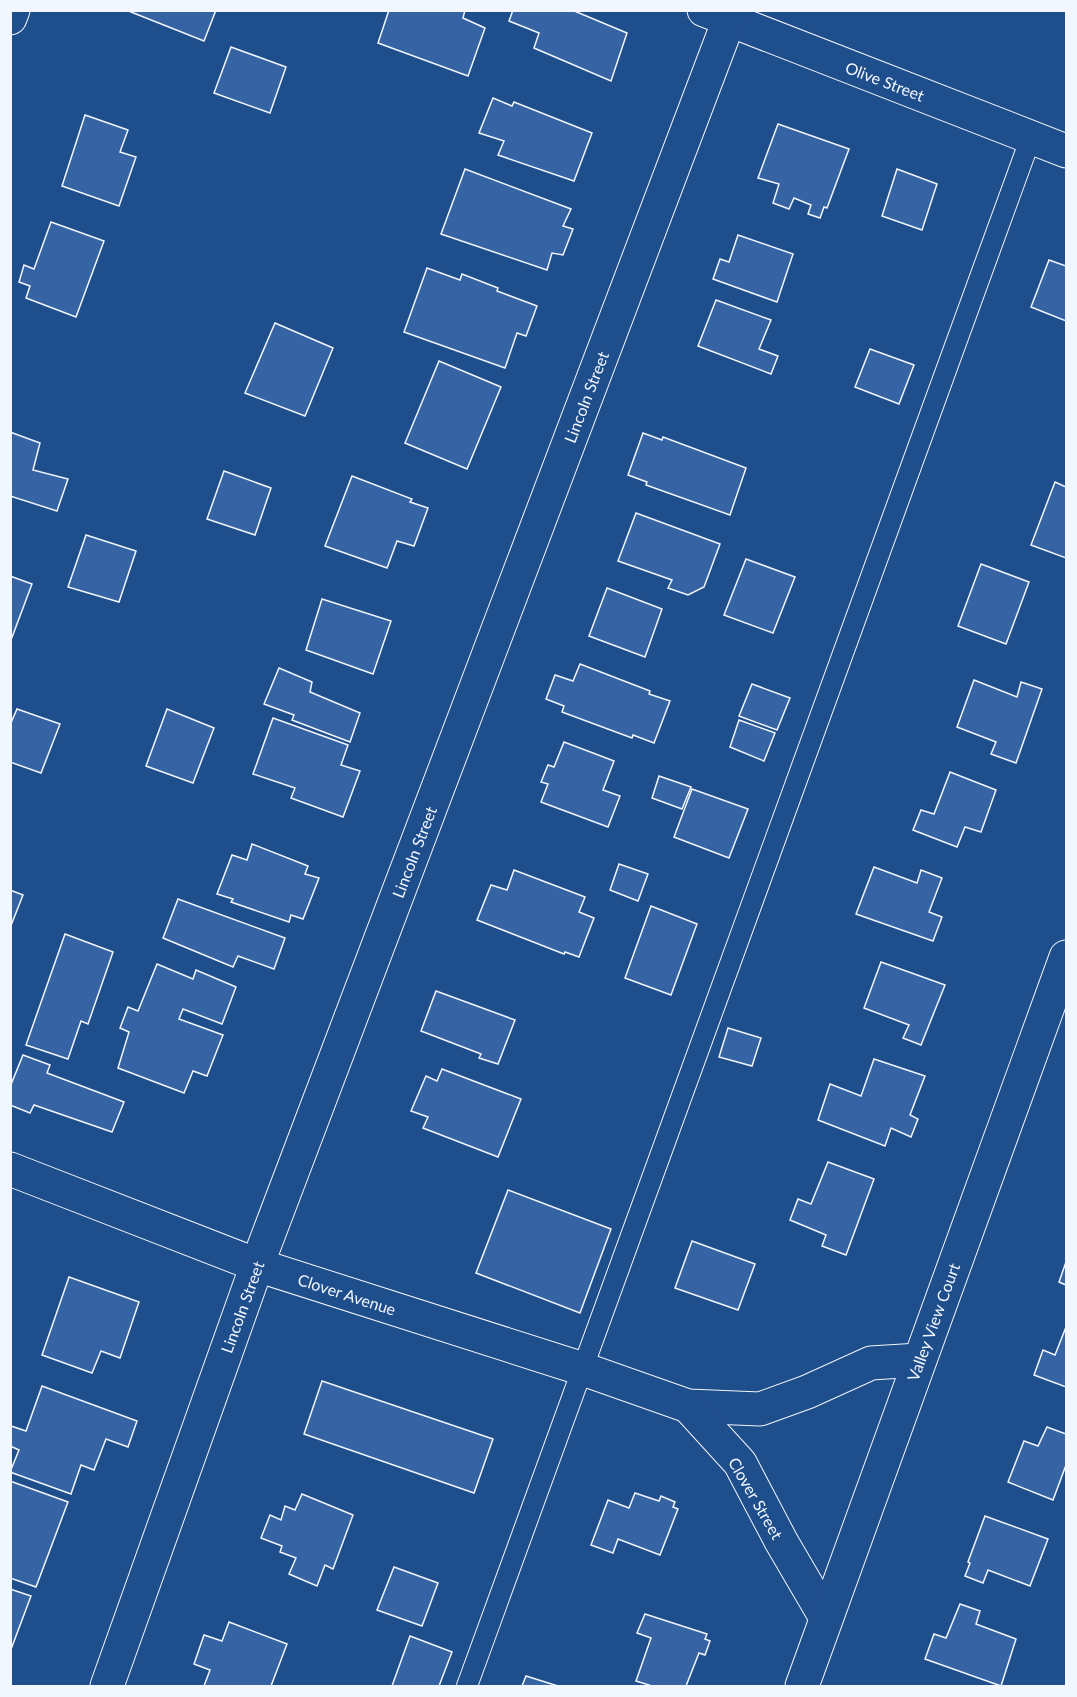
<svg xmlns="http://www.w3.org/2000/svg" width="1077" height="1697" font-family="Lato,sans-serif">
  <rect width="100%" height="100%" fill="#1f4e8c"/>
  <g fill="#3563a3" stroke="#f2f6ff" stroke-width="1.5">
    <polygon points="126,10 216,10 204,41"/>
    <polygon points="389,10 465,10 463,18 485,28 468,76 378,43"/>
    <polygon points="513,10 572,10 627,33 611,81 534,48 539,33 509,21"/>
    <polygon points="231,47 286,67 270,113 214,93"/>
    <polygon points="493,98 512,106 514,102 592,133 574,181 498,155 504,141 479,133"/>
    <polygon points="85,115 128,130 120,152 136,157 119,206 62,186"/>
    <polygon points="778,124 849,149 827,208 824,207 820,218 808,214 811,205 794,198 789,209 773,203 779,184 758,178"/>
    <polygon points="465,169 571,209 563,226 573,229 563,255 552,253 547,270 441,234"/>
    <polygon points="897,169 937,184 922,230 882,216"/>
    <polygon points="51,222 104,241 76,317 26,298 30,286 19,282 24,265 34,269"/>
    <polygon points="738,235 793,254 777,302 713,279 720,259 729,262"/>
    <polygon points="1049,260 1066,266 1066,321 1031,307"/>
    <polygon points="427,268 460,280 462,274 498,288 497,291 537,306 526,336 517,333 505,368 404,332"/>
    <polygon points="716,300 771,320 759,349 778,356 771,374 698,346"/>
    <polygon points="275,323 333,348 305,416 245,393"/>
    <polygon points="870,349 914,365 899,404 855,387"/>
    <polygon points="439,361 501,387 467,469 405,443"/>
    <polygon points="10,432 40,443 33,470 68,479 57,511 10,496"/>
    <polygon points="643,433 662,440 663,437 746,468 730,515 646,485 647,482 628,475"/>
    <polygon points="224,471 271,488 255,535 207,519"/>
    <polygon points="352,476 412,499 410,502 428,508 414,546 397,541 387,568 325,546"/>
    <polygon points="1055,482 1066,487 1066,558 1031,545"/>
    <polygon points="636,513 720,544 704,587 688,595 668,588 672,580 618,561"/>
    <polygon points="86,535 136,551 119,602 68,587"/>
    <polygon points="746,559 795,577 773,633 724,615"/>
    <polygon points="981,564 1029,582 1006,644 958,626"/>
    <polygon points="10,576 32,584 11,640 10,640"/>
    <polygon points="607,588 662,609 645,657 589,636"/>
    <polygon points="322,599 391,621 373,674 306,650"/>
    <polygon points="580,664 650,691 649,694 670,701 654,743 633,735 632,738 562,712 564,706 546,699 555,675 573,681"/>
    <polygon points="279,668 312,682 310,692 360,713 350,742 292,720 294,715 264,704"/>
    <polygon points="974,680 1017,697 1021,682 1042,689 1016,763 991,754 996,742 957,727"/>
    <polygon points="752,684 790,698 777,730 739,716"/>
    <polygon points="17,709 60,724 41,773 10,762 10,725"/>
    <polygon points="167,709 214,728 193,783 146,766"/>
    <polygon points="273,718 348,745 341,765 360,771 343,817 291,798 295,788 253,774"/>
    <polygon points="739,720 775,733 764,761 730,747"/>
    <polygon points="564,742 614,761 603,790 620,796 608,827 541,802 548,784 541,782 548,765 554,767"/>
    <polygon points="950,772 996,790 981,832 965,827 957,847 913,830 921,810 934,814"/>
    <polygon points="659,776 691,787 682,809 652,798"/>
    <polygon points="692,789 748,809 729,858 674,837"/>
    <polygon points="252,844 308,866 305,874 319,878 303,919 291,915 289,922 231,902 233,899 217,894 232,855 247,860"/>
    <polygon points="619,864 648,874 638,901 610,890"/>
    <polygon points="874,867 917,883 921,870 942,878 929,912 942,917 933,941 856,914"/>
    <polygon points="514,870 585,897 579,912 594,918 579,957 565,952 564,954 477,920 491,885 507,890"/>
    <polygon points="10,890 23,895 10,928"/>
    <polygon points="178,899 285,938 274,969 238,956 233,967 163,938"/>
    <polygon points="651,906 697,924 671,995 625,978"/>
    <polygon points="65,934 113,952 88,1024 81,1021 68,1059 26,1045"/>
    <polygon points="881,962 945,985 921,1045 903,1038 909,1025 864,1008"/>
    <polygon points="157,964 193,979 196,970 236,987 222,1024 183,1009 179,1019 223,1035 207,1076 193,1071 184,1093 118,1068 129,1032 120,1028 128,1007 138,1011"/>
    <polygon points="436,991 515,1020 498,1064 479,1058 481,1054 421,1031"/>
    <polygon points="728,1028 761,1038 752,1066 719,1057"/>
    <polygon points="23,1055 50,1065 47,1073 124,1102 112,1132 34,1105 30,1113 10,1105 10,1087"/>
    <polygon points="874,1059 925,1076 910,1115 918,1119 911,1137 891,1128 885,1146 818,1120 830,1084 861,1096"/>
    <polygon points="442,1069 521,1099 498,1157 423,1128 428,1117 411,1111 426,1076 437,1081"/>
    <polygon points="828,1162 874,1179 846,1255 822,1246 826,1235 790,1220 798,1199 811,1204"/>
    <polygon points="508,1190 611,1229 580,1313 476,1273"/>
    <polygon points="692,1241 755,1264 738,1310 675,1288"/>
    <polygon points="1066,1262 1066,1285 1059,1282"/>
    <polygon points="69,1277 139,1302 120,1358 101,1351 92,1373 42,1355"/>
    <polygon points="1066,1327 1066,1387 1034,1375 1043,1350 1055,1355"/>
    <polygon points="322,1381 493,1439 474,1493 304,1434"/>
    <polygon points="42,1386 137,1421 128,1447 106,1439 94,1470 81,1465 71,1494 10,1472 19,1450 10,1446 10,1428 11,1426 26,1431"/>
    <polygon points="1047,1427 1066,1434 1066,1465 1053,1500 1008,1482 1024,1441 1038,1446"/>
    <polygon points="10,1481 68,1502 36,1587 10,1578"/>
    <polygon points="635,1493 659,1501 661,1496 675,1502 673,1507 678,1509 660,1555 618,1539 613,1553 591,1545 608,1500 629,1508"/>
    <polygon points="302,1494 353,1515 333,1569 325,1565 317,1586 289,1574 296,1558 280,1552 282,1546 261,1538 270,1515 281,1520 285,1506 295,1510"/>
    <polygon points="985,1516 1048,1539 1030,1586 988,1570 983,1583 965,1576 970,1563 968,1562"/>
    <polygon points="394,1567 438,1583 422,1626 377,1610"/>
    <polygon points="10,1589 31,1596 10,1652"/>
    <polygon points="960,1604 980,1611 976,1624 1016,1639 1001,1686 925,1659 934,1634 946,1638"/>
    <polygon points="645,1614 707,1634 705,1639 710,1641 705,1655 699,1653 686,1686 652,1686 636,1681 651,1638 637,1633"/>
    <polygon points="229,1622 287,1644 271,1686 204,1686 210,1670 194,1664 204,1635 222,1641"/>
    <polygon points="410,1636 452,1652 439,1686 392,1686"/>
    <polygon points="526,1676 558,1686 522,1686"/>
  </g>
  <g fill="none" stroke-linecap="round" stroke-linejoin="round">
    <defs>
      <polyline id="lane" points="467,1686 1031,137"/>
      <g id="street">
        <polyline points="704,10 1066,151"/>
        <polyline points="10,18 13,10"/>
        <polyline points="10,1169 257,1265 583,1369 688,1406 760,1409 807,1392 871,1363 919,1360"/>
        <polyline points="688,1406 740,1463 781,1541 826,1618"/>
        <polyline points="107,1686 257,1265 729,20"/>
        <polyline points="802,1686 1066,957"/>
      </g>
    </defs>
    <use href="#lane" stroke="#f2f6ff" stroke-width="22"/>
    <use href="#street" stroke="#f2f6ff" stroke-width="35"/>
    <use href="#lane" stroke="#1f4e8c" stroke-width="20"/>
    <use href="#street" stroke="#1f4e8c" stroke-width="33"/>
  </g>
  <g text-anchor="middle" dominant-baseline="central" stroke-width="4.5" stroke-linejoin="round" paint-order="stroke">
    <g font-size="16" fill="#f2f6ff" stroke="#1f4e8c">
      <text transform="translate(885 81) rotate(21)">Olive Street</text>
      <text transform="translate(586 397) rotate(-69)">Lincoln Street</text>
      <text transform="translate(414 852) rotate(-69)">Lincoln Street</text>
      <text transform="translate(347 1294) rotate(18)">Clover Avenue</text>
      <text transform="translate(242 1307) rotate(-70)">Lincoln Street</text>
      <text transform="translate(933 1322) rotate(-70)">Valley View Court</text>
      <text transform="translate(756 1498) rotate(60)">Clover Street</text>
    </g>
  </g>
  <rect width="1077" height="1697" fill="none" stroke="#f2f6ff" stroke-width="24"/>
</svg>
